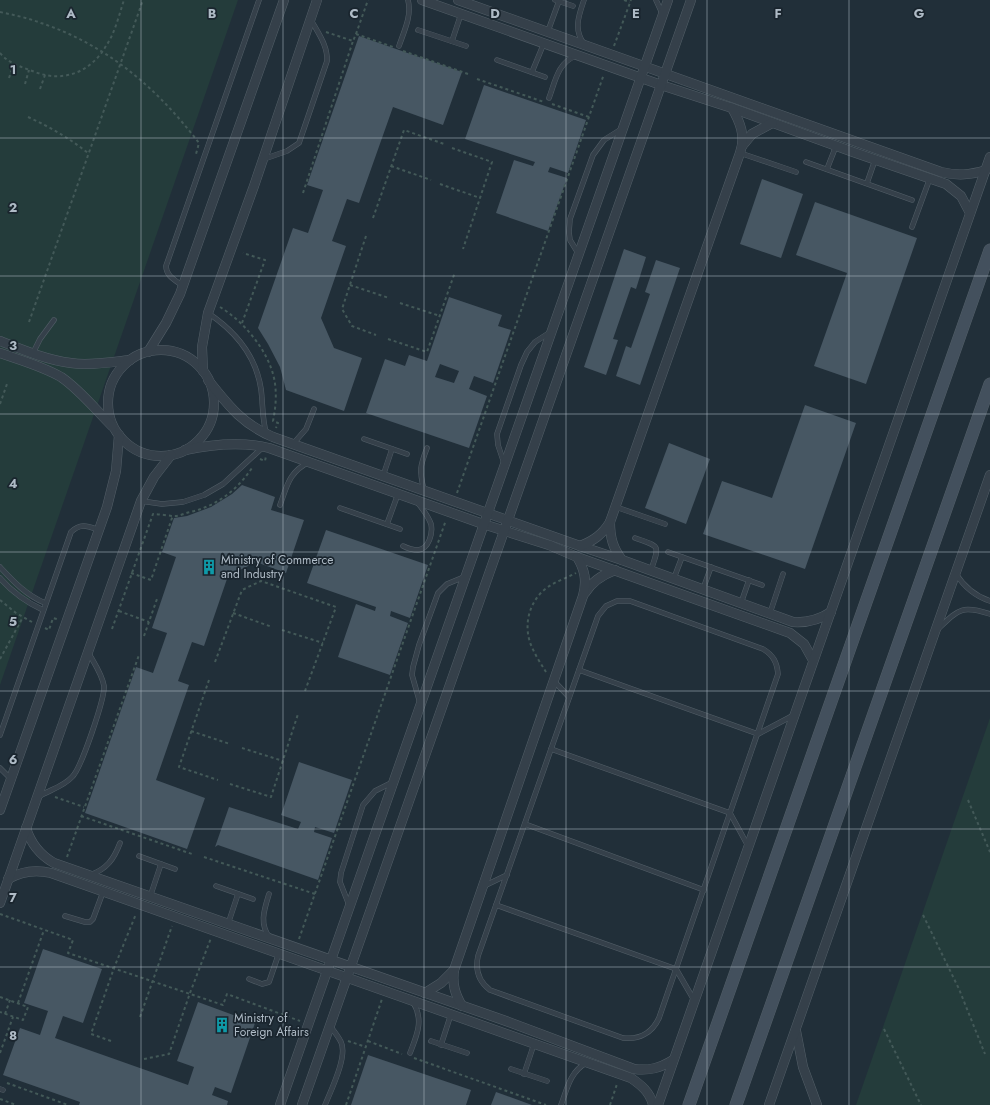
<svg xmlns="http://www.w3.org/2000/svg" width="990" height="1105" font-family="Jost,sans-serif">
  <rect width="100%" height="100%" fill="#212f39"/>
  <g fill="#243c3b">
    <polygon points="0,0 238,0 0,685"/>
    <polygon points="990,718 990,1105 856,1105"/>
  </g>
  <g fill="#475763" fill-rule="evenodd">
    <polygon points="359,36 462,72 443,125 393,107 359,203 347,199 332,241 346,246 321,318 334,348 362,358 344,411 286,390 280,367 268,344 258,328 293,228 308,233 323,190 307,185"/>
    <polygon points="484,85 586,120 568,173 550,167 548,172 567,178 548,231 496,213 514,160 533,166 535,162 465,139"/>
    <polygon points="762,179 803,194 781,258 740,244"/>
    <polygon points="815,202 917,238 866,384 814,366 847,273 796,255"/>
    <polygon points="624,249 646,257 636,289 631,287 613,339 618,340 606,375 584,367"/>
    <polygon points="656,260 680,268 640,385 616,376 626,346 631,348 650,294 645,292"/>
    <path d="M449,297L502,315L498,326L511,330L493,383L474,376L469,389L487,396L469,448L366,413L385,359L405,366L409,355L427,361ZM440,364L459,371L454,383L435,377Z"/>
    <polygon points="805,405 856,423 805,569 703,534 722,481 772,498"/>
    <polygon points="669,443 710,459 686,524 645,508"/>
    <polygon points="242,485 275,497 271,510 304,520 286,573 256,562 228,576 204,646 192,642 178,681 189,685 156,780 205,798 187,849 85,813 136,667 153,673 167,633 152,628 176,557 162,552 174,518 187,516 211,507 232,494"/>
    <polygon points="326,530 428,565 410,618 391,611 390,616 408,623 390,675 338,657 356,604 375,611 376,607 307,583"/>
    <polygon points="299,762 352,780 334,833 315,827 314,832 332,838 318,880 218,845 215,847 229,807 298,829 301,822 281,815"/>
    <polygon points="43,949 102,969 83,1023 63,1016 55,1038 188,1085 194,1067 177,1061 198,1002 255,1023 231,1093 215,1087 212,1095 228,1101 227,1105 79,1105 80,1102 3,1075 20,1028 40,1035 48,1011 24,1003"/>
    <polygon points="368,1055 471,1090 466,1105 351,1105"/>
    <polygon points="496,1092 532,1105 491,1105"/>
  </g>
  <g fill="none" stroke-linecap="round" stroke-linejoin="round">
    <defs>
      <g id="lane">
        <polyline points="555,0 573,6"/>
        <polyline points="656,0 662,13"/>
        <polyline points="418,30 466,46"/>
        <polyline points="548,31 559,1"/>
        <polyline points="452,41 461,14"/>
        <path d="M584,44C573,29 579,15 584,0"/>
        <path d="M399,46C404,31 412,16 408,0"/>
        <polyline points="497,60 545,77"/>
        <polyline points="532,72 544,43"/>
        <path d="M549,98C555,82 558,62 576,56"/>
        <polyline points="740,153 796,172"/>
        <path d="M264,159L287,151L299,143L327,61C328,46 318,33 311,20"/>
        <polyline points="806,162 912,200"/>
        <polyline points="827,169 836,146"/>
        <polyline points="867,183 875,160"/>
        <polyline points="912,227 930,178"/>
        <polyline points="578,253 570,240 569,232 570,219 593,155 604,140 620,130"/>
        <path d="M183,286C175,280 166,276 166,266L259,0"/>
        <path d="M208,313C235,331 256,356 261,389C263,404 262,418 266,432"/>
        <polyline points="33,353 40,339 54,320"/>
        <polyline points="364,439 407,454"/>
        <polyline points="293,444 306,429 314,409"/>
        <polyline points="504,463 498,445 497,434 521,365 527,352 535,342 549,333"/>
        <polyline points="383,476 392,449"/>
        <path d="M424,490C419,470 420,466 427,448"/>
        <polyline points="141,501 162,504 183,502 204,495 223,484 262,448"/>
        <path d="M280,505C287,486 289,472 309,462"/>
        <polyline points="616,507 665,524"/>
        <polyline points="340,508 400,529"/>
        <polyline points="387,524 398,494"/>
        <path d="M635,538C660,547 660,544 651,570"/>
        <path d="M403,546C407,548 413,550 418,550C429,549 433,533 431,524C428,516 422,508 417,502"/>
        <polyline points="668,552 762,585"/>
        <path d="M0,567C14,582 26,595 45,603"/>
        <path d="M956,574C965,588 975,596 990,601"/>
        <path d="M0,578C12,592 26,602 43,610"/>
        <polyline points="674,578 682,557"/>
        <polyline points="703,589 711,567"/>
        <path d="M617,601H630L763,649C773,655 777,662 778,674L659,1018C652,1033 639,1040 623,1038L490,990C478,981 475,970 478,956L598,616L606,606Z"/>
        <polyline points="741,603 749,580"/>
        <polyline points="770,613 783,574"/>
        <path d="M939,628C959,609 962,605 990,614"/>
        <polyline points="579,670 758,734 794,715"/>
        <polyline points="554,681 569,697"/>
        <polyline points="420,703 412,675 413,667 419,645 438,593 447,584 464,577"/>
        <path d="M0,735L71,532C81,523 87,526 99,530"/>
        <polyline points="551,749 730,813 748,846"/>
        <polyline points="0,768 11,779"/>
        <path d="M38,797C49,790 63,787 72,777C81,769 105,698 104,686C102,674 94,663 88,652"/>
        <polyline points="525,824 704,890"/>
        <polyline points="139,856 175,869"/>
        <path d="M90,875C107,869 114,859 120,843"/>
        <polyline points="216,886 253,899"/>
        <polyline points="484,886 507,875"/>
        <path d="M269,894C264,910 259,924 270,938"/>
        <polyline points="150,897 161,864"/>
        <polyline points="349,905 340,882 341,873 363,805 375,791 393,782"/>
        <polyline points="496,905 676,969 694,1000"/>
        <polyline points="65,916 85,922 90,922 93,919 103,892"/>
        <polyline points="228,924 238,894"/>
        <polyline points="249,979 262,984 269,982 279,953"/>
        <polyline points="431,1041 467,1053"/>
        <polyline points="441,1045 451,1014"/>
        <path d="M410,1053C417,1035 424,1020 413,1002"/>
        <polyline points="511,1069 547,1081"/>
        <polyline points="524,1074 534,1044"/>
        <polyline points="0,1089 3,1090"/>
        <path d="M325,1105C331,1090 348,1056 341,1042C338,1036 334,1031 330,1026"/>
        <path d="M561,1105C567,1089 570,1072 586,1063"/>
      </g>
      <g id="street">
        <polyline points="422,0 661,85 732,108 853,152 946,184 961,196 970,213"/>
        <path d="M458,0L941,172C958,176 970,175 986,170"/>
        <polyline points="742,146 752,134 772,123"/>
        <path d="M0,341C23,350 47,360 71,363C90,366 111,362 130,360"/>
        <circle cx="161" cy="403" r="53"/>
        <polyline points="148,352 166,323 180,294 284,0"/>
        <path d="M0,353C20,360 42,366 61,377C79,389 96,410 112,426"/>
        <polyline points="203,371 202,347 208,313 254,186 317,0"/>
        <path d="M208,380C228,405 242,424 273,437L580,546L622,560L793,622C808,623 819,620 831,612"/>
        <path d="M185,450C213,444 241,441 269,448L483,524L549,545L577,557L790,633L804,644L813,660"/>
        <path d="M610,522C610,538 613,548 622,560"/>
        <path d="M580,546C593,541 602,535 610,522L740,153C746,136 740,122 732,108"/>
        <path d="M585,593C592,581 602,575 615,570"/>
        <polyline points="0,810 107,507 116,471 119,435"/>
        <path d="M26,828C31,844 40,855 54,863L506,1021L634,1069C649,1071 660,1068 673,1060"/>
        <path d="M8,879C22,871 35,869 51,873L631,1078C641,1085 650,1092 653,1105"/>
        <polyline points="0,903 141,501 154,477 171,455"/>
        <polyline points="425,993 441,983 454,970"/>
        <path d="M462,1006C455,994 452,984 454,970L583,596C587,581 585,570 577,557"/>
        <polyline points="796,1031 803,1067 817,1105"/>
        <polyline points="280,1105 668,0"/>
        <polyline points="302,1105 691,0"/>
        <polyline points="658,1105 990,157"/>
        <polyline points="769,1105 990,475"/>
      </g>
      <g id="secondary">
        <polyline points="689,1105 990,250"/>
        <polyline points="736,1105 990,384"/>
      </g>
    </defs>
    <use href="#lane" stroke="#525e67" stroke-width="5.5"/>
    <use href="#street" stroke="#525e67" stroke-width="10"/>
    <use href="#secondary" stroke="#525e67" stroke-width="13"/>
    <g stroke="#435958" stroke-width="2" stroke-dasharray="3 3" stroke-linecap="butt">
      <polyline points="624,0 630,2"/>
      <path d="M0,12C14,15 28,18 41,23C107,45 157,88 199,143L196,154"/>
      <polyline points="326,32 353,41 356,34 393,47"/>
      <polyline points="356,34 368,0"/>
      <polyline points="614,46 631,0"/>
      <polyline points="403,51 468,74"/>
      <path d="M0,53C9,64 22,67 35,72C63,83 91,72 106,46C115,33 119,15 124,0"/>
      <polyline points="9,78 14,64"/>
      <polyline points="477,79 544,102"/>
      <polyline points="25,84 29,70"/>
      <polyline points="40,89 45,75"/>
      <polyline points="552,104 589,117"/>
      <path d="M28,117C50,127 69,138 88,153"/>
      <polyline points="452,148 492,162 463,249"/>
      <polyline points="391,166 431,180"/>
      <polyline points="440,184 480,198"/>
      <polyline points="303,193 353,41"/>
      <polyline points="373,218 404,130 444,144"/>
      <polyline points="366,236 342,309 352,326 376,335"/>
      <polyline points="350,285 389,298"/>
      <polyline points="400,303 440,316"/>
      <path d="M220,307C243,321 268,350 274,378C277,392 276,406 273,421L278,423L276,428"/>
      <polyline points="29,322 143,0"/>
      <polyline points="242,323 265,260 243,253"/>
      <polyline points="388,339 427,352 455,272"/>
      <polyline points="0,404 7,384"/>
      <polyline points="260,459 265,461 266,456"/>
      <polyline points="457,493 604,74"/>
      <polyline points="131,573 151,580 173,515"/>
      <polyline points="0,600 16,613 32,622"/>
      <polyline points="119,611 149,622"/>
      <polyline points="233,613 272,627"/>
      <polyline points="45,628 49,630 53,618 57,619"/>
      <path d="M112,629L153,514C160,514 168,516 175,516C180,516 185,513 190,512C217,506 237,490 252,468"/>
      <polyline points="282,630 323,643"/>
      <polyline points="144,636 157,599"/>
      <polyline points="0,659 23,617"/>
      <polyline points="215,662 242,590 261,581 336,607 305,691"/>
      <path d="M546,672C541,664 535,655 531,645C523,625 529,600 548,587C556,581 567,578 576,573"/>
      <polyline points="209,680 179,767 218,780"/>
      <polyline points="191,731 230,744"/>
      <polyline points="242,748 283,761"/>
      <polyline points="230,784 271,797 298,714"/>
      <polyline points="55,797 84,807"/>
      <polyline points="968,800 990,852"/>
      <polyline points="81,816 192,854"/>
      <polyline points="67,857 139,655"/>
      <polyline points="204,857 315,894"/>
      <polyline points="0,914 73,940 68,953 223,1005 227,994 300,1021"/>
      <polyline points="923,915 959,989 985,1054"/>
      <polyline points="299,939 446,520"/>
      <polyline points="0,997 28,1007 23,1020 0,1012"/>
      <polyline points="18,1003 44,930"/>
      <polyline points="5,1014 10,1000"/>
      <polyline points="140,1017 172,926"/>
      <polyline points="884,1029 921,1105"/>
      <polyline points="111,1041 91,1034 114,968 136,914"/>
      <polyline points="348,1041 366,1047"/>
      <polyline points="368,1041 402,1054"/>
      <polyline points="0,1053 13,1017"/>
      <polyline points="414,1058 546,1105"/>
      <polyline points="144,1059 169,1054 190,993 211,938"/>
      <polyline points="7,1083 68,1105"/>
      <polyline points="0,1099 16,1105"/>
      <polyline points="346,1105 382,999"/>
      <polyline points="610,1105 617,1084"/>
    </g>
    <use href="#lane" stroke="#35404a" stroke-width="4.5"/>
    <use href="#street" stroke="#35404a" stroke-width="9"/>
    <use href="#secondary" stroke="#43505d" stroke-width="12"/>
  </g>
  <path fill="none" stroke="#afbbc6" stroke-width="1" stroke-opacity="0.55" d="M141,0V1105M283,0V1105M424,0V1105M566,0V1105M707,0V1105M849,0V1105M0,138H990M0,276H990M0,414H990M0,552H990M0,691H990M0,829H990M0,967H990"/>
  <defs>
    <symbol id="building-bare" viewBox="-9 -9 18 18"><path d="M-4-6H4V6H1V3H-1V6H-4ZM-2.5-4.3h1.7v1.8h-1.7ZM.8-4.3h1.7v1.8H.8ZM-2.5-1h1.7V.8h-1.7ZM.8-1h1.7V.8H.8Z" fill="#0f9aa8" stroke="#1a252e" stroke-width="2.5" paint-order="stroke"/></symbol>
  </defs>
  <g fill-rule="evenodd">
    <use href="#building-bare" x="198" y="556" width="22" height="22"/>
    <use href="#building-bare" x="211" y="1014" width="22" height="22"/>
  </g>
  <g text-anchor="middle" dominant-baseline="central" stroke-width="3.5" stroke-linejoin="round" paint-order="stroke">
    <g font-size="12" fill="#afbbc6" stroke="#1a252e" text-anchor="start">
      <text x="221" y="560">Ministry of Commerce<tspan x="221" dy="14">and Industry</tspan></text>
      <text x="234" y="1018">Ministry of<tspan x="234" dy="14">Foreign Affairs</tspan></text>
    </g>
  </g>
  <g font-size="13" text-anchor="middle" font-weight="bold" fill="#afbbc6" stroke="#1a252e" stroke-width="3.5" stroke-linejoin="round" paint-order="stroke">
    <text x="71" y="18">A</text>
    <text x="212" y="18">B</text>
    <text x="354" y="18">C</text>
    <text x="495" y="18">D</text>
    <text x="636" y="18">E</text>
    <text x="778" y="18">F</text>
    <text x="919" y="18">G</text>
    <text x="13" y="74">1</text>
    <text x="13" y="212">2</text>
    <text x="13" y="350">3</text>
    <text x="13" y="488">4</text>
    <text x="13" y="626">5</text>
    <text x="13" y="764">6</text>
    <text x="13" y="902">7</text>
    <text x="13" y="1040">8</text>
  </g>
</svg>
